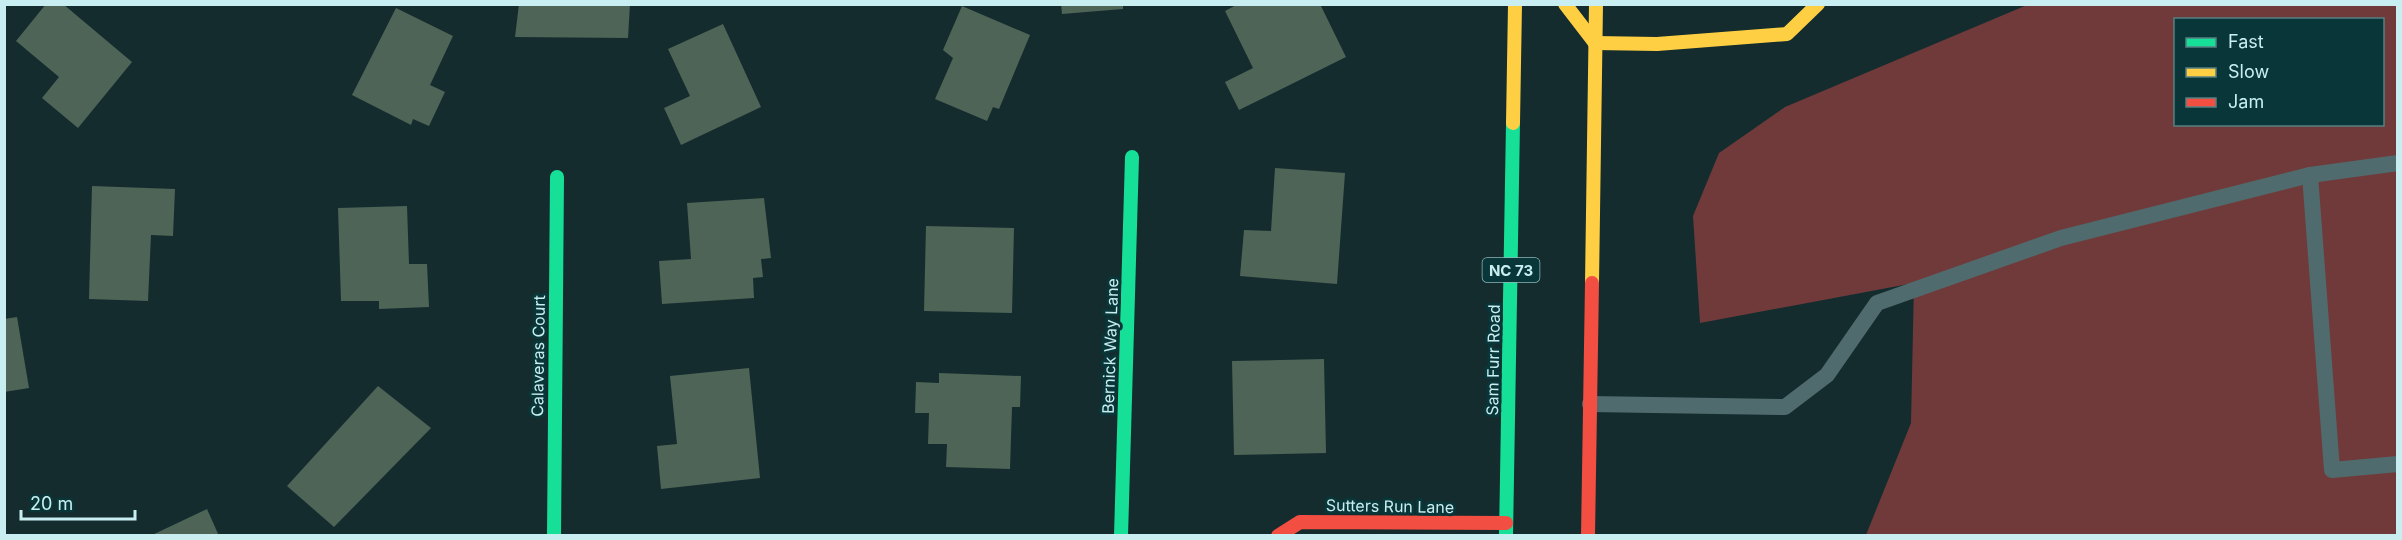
<svg xmlns="http://www.w3.org/2000/svg" width="2402" height="540" font-family="Inter,sans-serif">
  <rect width="100%" height="100%" fill="#142c2e"/>
  <path fill="#703a3a" fill-rule="evenodd" d="M2027,5H2397V535H1866L1911,423L1914,283L1700,323L1693,216L1719,153L1785,107ZM2176,20H2382V124H2176Z"/>
  <g fill="#4d6457">
    <polygon points="46,4 63,4 132,62 78,128 42,98 59,77 16,41"/>
    <polygon points="519,4 630,4 628,38 515,37"/>
    <polygon points="1061,4 1123,4 1123,9 1062,14"/>
    <polygon points="1238,4 1289,4 1290,6 1320,4 1346,57 1239,110 1225,82 1253,68 1225,11"/>
    <polygon points="962,6 1030,35 999,109 993,107 987,121 935,99 953,58 943,50"/>
    <polygon points="396,8 453,36 430,85 445,92 429,126 413,119 411,125 352,95"/>
    <polygon points="723,24 761,107 681,145 664,108 690,96 668,49"/>
    <polygon points="1275,168 1345,173 1337,284 1240,276 1244,230 1271,231"/>
    <polygon points="92,186 175,189 173,236 151,235 148,301 89,299"/>
    <polygon points="764,198 771,258 761,259 763,277 753,278 754,298 662,304 659,261 691,259 687,203"/>
    <polygon points="407,206 409,264 427,264 429,307 379,309 379,301 341,301 338,208"/>
    <polygon points="926,226 1014,228 1012,313 924,311"/>
    <polygon points="17,317 29,388 4,392 4,319"/>
    <polygon points="1324,359 1326,453 1234,455 1232,361"/>
    <polygon points="749,368 760,478 661,489 657,446 677,444 670,376"/>
    <polygon points="939,373 1021,376 1020,407 1012,407 1010,469 946,467 947,444 928,444 929,413 915,413 916,382 939,383"/>
    <polygon points="378,386 431,428 334,527 287,486"/>
    <polygon points="207,509 219,536 150,536"/>
  </g>
  <g fill="none" stroke-linecap="round" stroke-linejoin="round">
    <g stroke="#506b6d" stroke-width="16">
      <polyline points="2310,175 2332,470 2398,464"/>
      <polyline points="1590,404 1785,407 1827,375 1877,303 2061,238 2310,175 2398,163"/>
    </g>
    <g stroke="#16e098" stroke-width="14">
      <polyline points="554,536 557,177"/>
      <polyline points="1121,536 1132,157"/>
      <polyline points="1506,536 1513,123"/>
    </g>
    <g stroke="#ffcf43" stroke-width="14">
      <polyline points="1565,4 1595,43"/>
      <polyline points="1595,43 1657,44 1787,34 1818,4"/>
      <polyline points="1513,123 1515,4"/>
      <polyline points="1592,283 1596,4"/>
    </g>
    <g stroke="#f24e42" stroke-width="14">
      <polyline points="1278,536 1300,522 1506,523"/>
      <polyline points="1588,536 1592,283"/>
    </g>
  </g>
  <g text-anchor="middle" dominant-baseline="central" stroke-width="6" stroke-linejoin="round" paint-order="stroke">
    <rect fill="#093638" stroke="#8fb7ba" stroke-width="1.5" x="1482.5" y="258" width="57" height="24" rx="4.5"/>
    <g font-size="15" font-weight="bold" fill="#c9eef1">
      <text x="1511" y="270">NC 73</text>
    </g>
    <g font-size="16" fill="#c9eef1" stroke="#093638">
      <text transform="translate(1110 346) rotate(-88)">Bernick Way Lane</text>
      <text transform="translate(538 356) rotate(-89)">Calaveras Court</text>
      <text transform="translate(1493 360) rotate(-89)">Sam Furr Road</text>
      <text transform="translate(1390 506) rotate(1)">Sutters Run Lane</text>
    </g>
  </g>
  <rect width="2402" height="540" fill="none" stroke="#c9eef1" stroke-width="12"/>
  <rect x="2174" y="18" width="210" height="108" fill="#093638" stroke="#568082" stroke-width="1.5"/>
  <rect x="2186" y="38" width="30" height="9" fill="#16e098" stroke="#568082" stroke-width="1.5"/>
  <text x="2228" y="48" font-size="18" fill="#c9eef1">Fast</text>
  <rect x="2186" y="68" width="30" height="9" fill="#ffcf43" stroke="#568082" stroke-width="1.5"/>
  <text x="2228" y="78" font-size="18" fill="#c9eef1">Slow</text>
  <rect x="2186" y="98" width="30" height="9" fill="#f24e42" stroke="#568082" stroke-width="1.5"/>
  <text x="2228" y="108" font-size="18" fill="#c9eef1">Jam</text>
  <path d="M21 510v9h114v-9" fill="none" stroke="#c9eef1" stroke-width="3"/>
  <text x="30" y="510" font-size="18" fill="#c9eef1" stroke="#093638" stroke-width="4.5" paint-order="stroke">20 m</text>
</svg>
